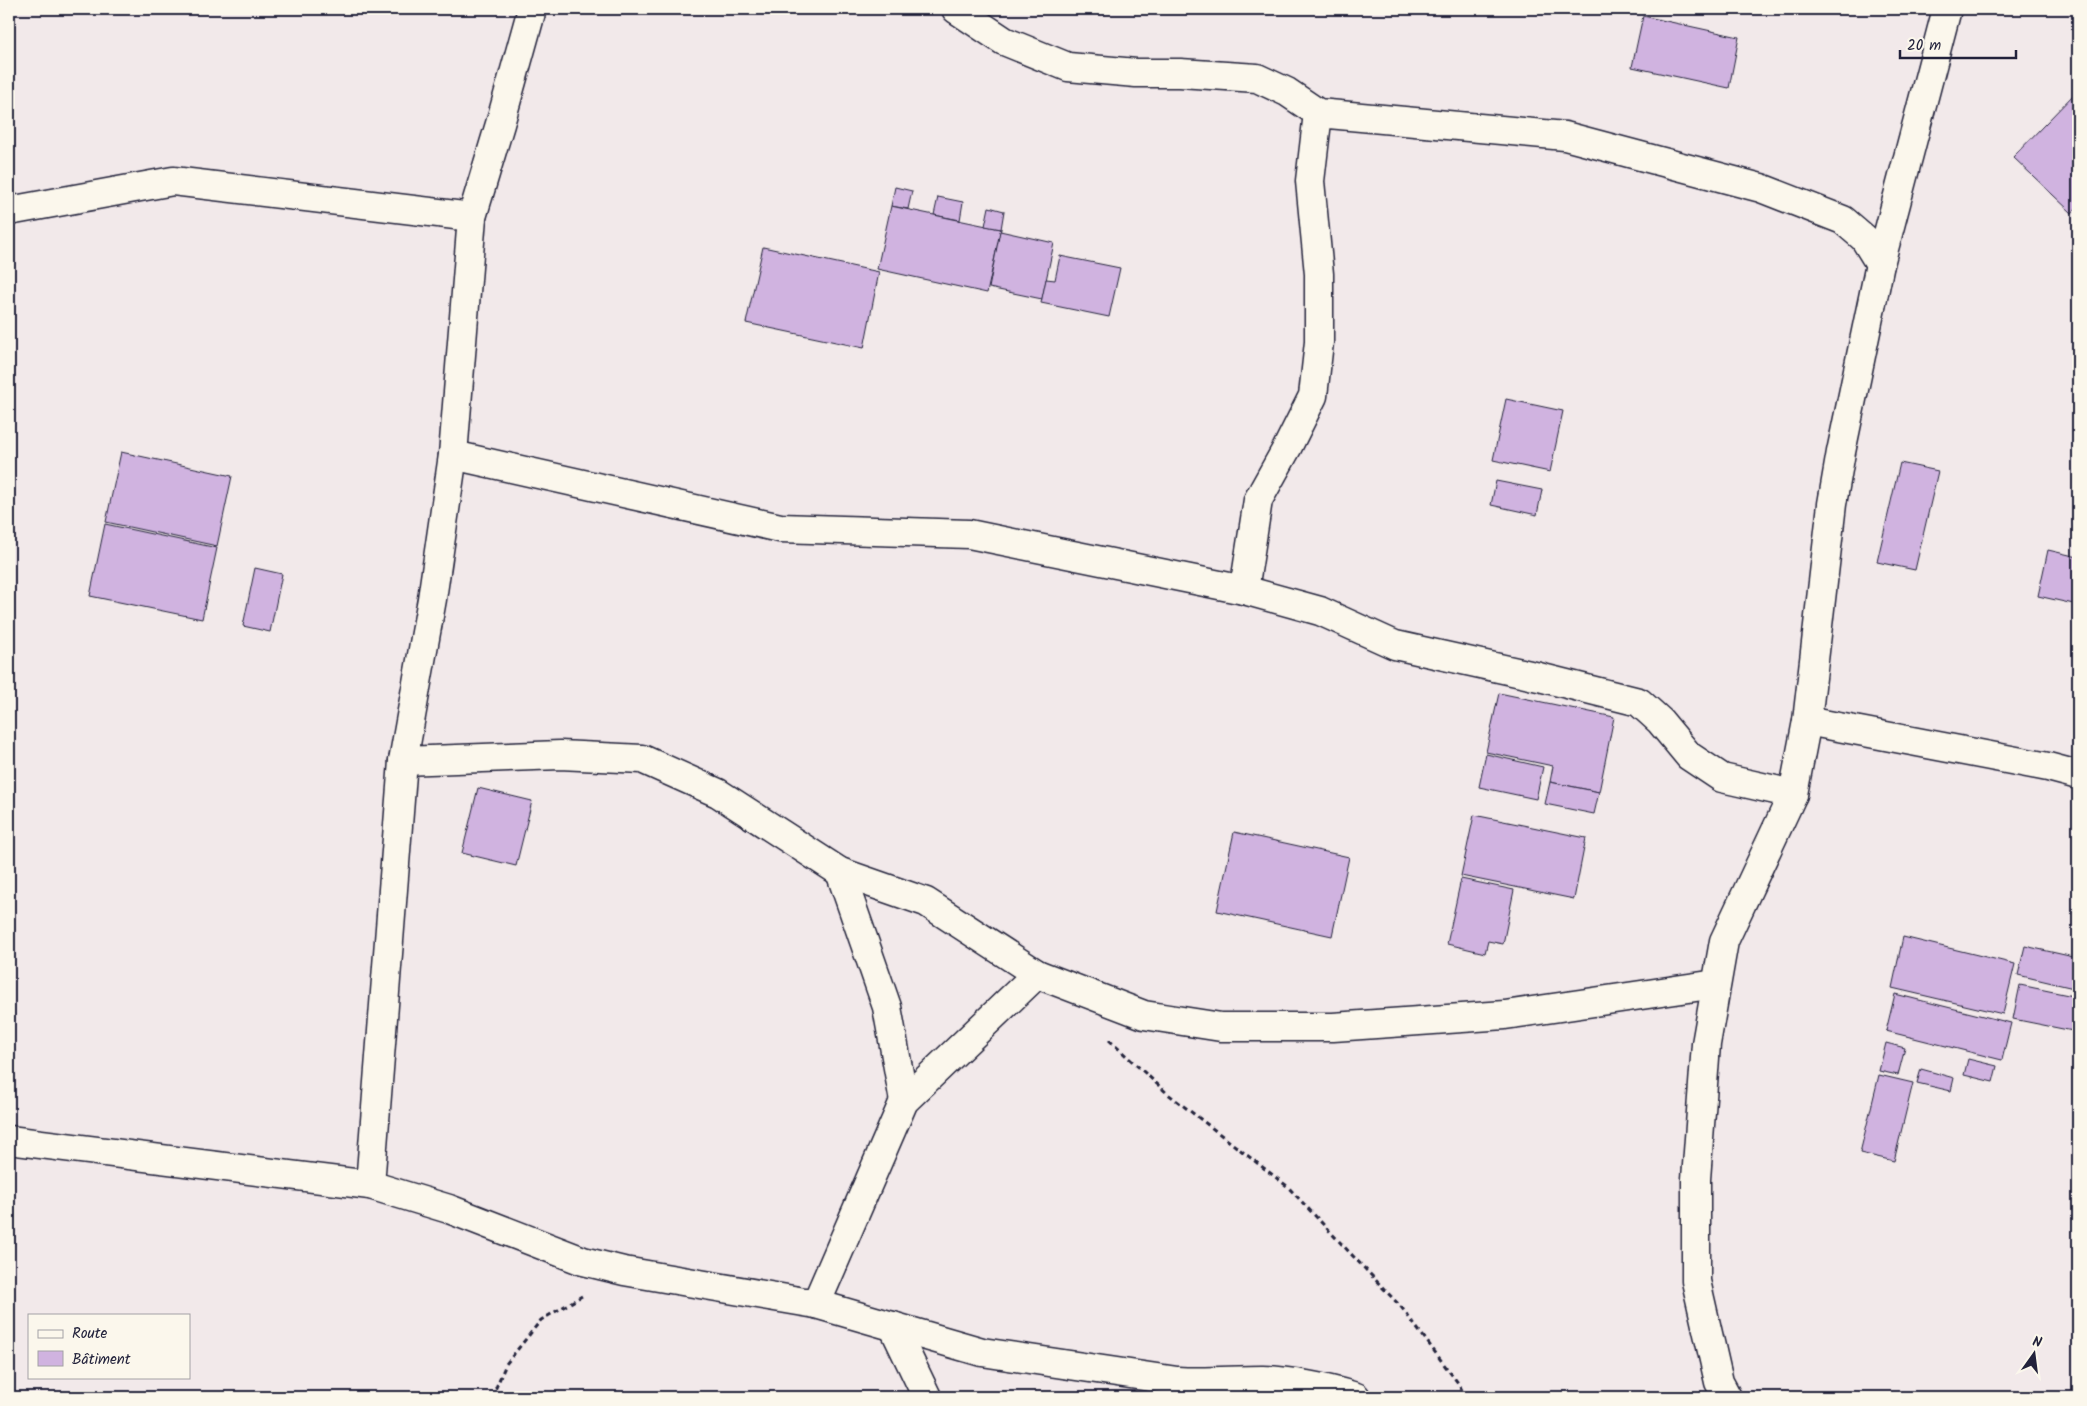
<svg xmlns="http://www.w3.org/2000/svg" width="2087" height="1406" font-family="Kalam,sans-serif">
  <rect width="100%" height="100%" fill="#f2e9ea"/>
  <filter id="ink" filterUnits="userSpaceOnUse"><feTurbulence type="fractalNoise" baseFrequency=".02" numOctaves="2"/><feDisplacementMap in="SourceGraphic" scale="10" xChannelSelector="R" yChannelSelector="G"/><feConvolveMatrix kernelMatrix="1 2 1 2 8 2 1 2 1" color-interpolation-filters="sRGB"/></filter>
  <g filter="url(#ink)">
    <g fill="#d0b3e0" stroke="#22223b">
      <polygon points="1643,16 1739,37 1729,88 1632,67"/>
      <polygon points="2078,90 2078,206 2072,213 2013,157"/>
      <polygon points="895,187 912,191 908,209 891,206"/>
      <polygon points="938,197 963,202 960,220 934,215"/>
      <polygon points="891,206 1001,229 987,293 877,269"/>
      <polygon points="989,207 1004,211 1001,229 985,226"/>
      <polygon points="1000,231 1054,243 1042,299 989,288"/>
      <polygon points="763,247 879,272 864,348 746,323"/>
      <polygon points="1060,256 1120,268 1109,317 1041,303 1046,279 1055,280"/>
      <polygon points="1506,399 1563,411 1550,472 1493,460"/>
      <polygon points="121,452 232,476 217,546 106,522"/>
      <polygon points="1900,463 1938,471 1915,570 1877,562"/>
      <polygon points="1496,481 1542,490 1537,515 1491,505"/>
      <polygon points="105,524 217,548 202,619 90,596"/>
      <polygon points="2048,550 2078,557 2078,605 2038,596"/>
      <polygon points="255,568 282,574 270,632 243,626"/>
      <polygon points="1499,693 1614,717 1599,792 1550,782 1553,766 1486,752"/>
      <polygon points="1486,754 1543,767 1536,799 1479,787"/>
      <polygon points="1550,782 1599,792 1594,814 1545,804"/>
      <polygon points="478,788 532,801 516,866 462,853"/>
      <polygon points="1474,815 1586,838 1574,899 1461,876"/>
      <polygon points="1234,832 1349,857 1332,936 1217,911"/>
      <polygon points="1461,879 1514,890 1503,944 1488,941 1485,953 1447,944"/>
      <polygon points="1903,937 2015,964 2003,1014 1892,988"/>
      <polygon points="2025,946 2078,958 2078,989 2018,975"/>
      <polygon points="2020,985 2078,997 2078,1032 2013,1019"/>
      <polygon points="1895,994 2011,1023 2002,1060 1886,1031"/>
      <polygon points="1886,1043 1905,1048 1898,1075 1879,1071"/>
      <polygon points="1968,1059 1997,1066 1993,1082 1964,1075"/>
      <polygon points="1921,1069 1954,1078 1951,1091 1917,1083"/>
      <polygon points="1879,1075 1913,1083 1894,1161 1860,1153"/>
    </g>
    <g fill="none" stroke-linecap="round" stroke-linejoin="round">
      <defs>
        <g id="minor">
          <polyline points="532,9 500,124 472,217 453,455 432,599 403,761 560,755 642,759 718,793 840,872 926,902 1037,974 1144,1015 1221,1027 1333,1027 1505,1015 1716,984"/>
          <polyline points="956,9 1004,41 1068,67 1136,73 1180,73 1257,78 1287,92 1318,113 1565,136 1761,188 1843,220 1864,238 1880,264"/>
          <polyline points="9,211 173,181 472,217"/>
          <polyline points="453,455 780,528 969,534 1244,590 1320,611 1395,645 1539,677 1639,702 1660,721 1689,756 1722,778 1793,794"/>
          <polyline points="1244,590 1258,500 1287,448 1313,396 1319,342 1319,274 1310,181 1318,113"/>
          <polyline points="1807,721 2048,767 2078,775"/>
          <polyline points="840,872 887,1007 904,1101"/>
          <path d="M9,1140L370,1185L449,1209L583,1261L624,1271L816,1304L982,1352L1177,1381C1206,1383 1233,1380 1262,1380C1294,1381 1326,1388 1356,1397"/>
          <polyline points="370,1185 403,761"/>
          <polyline points="816,1304 904,1101 1037,974"/>
          <polyline points="893,1326 927,1397"/>
          <polyline points="1727,1397 1719,1382 1696,1281 1696,1179 1706,1044 1724,941 1793,794 1807,721 1832,504 1841,452 1880,264 1947,9"/>
        </g>
      </defs>
      <use href="#minor" stroke="#22223b" stroke-width="31"/>
      <g stroke="#22223b" stroke-width="3" stroke-dasharray="5 4" stroke-linecap="butt">
        <polyline points="1109,1040 1168,1094 1287,1186 1402,1308 1458,1383 1466,1397"/>
        <polyline points="492,1397 506,1364 541,1320 582,1296"/>
      </g>
      <use href="#minor" stroke="#fbf7ec" stroke-width="28"/>
    </g>
  </g>
  <rect width="2087" height="1406" fill="none" stroke="#fbf7ec" stroke-width="30"/>
  <rect x="15" y="15" width="2057" height="1376" fill="none" stroke="#22223b" stroke-width="2" filter="url(#ink)"/>
  <rect x="28" y="1314" width="162" height="65" fill="#fbf7ec" stroke="#a4a2a5"/>
  <rect x="38" y="1330" width="25" height="8" fill="#fbf7ec" stroke="#a4a2a5"/>
  <text x="72" y="1338" font-size="15" fill="#22223b">Route</text>
  <rect x="38" y="1351" width="25" height="15" fill="#d0b3e0" stroke="#a4a2a5"/>
  <text x="72" y="1364" font-size="15" fill="#22223b">Bâtiment</text>
  <g transform="translate(2034 1354) rotate(14)" stroke="#fbf7ec" stroke-width="4" paint-order="stroke">
  <path d="M0-4L9 19L0 12L-9 19Z" fill="#22223b"/>
  <text y="-8" font-size="14" font-weight="bold" text-anchor="middle" fill="#22223b">N</text>
  </g>
  <path d="M1900 50v8h116v-8" fill="none" stroke="#22223b" stroke-width="2.5"/>
  <text x="1907" y="50" font-size="15" fill="#22223b" stroke="#fbf7ec" stroke-width="4" paint-order="stroke">20 m</text>
</svg>
